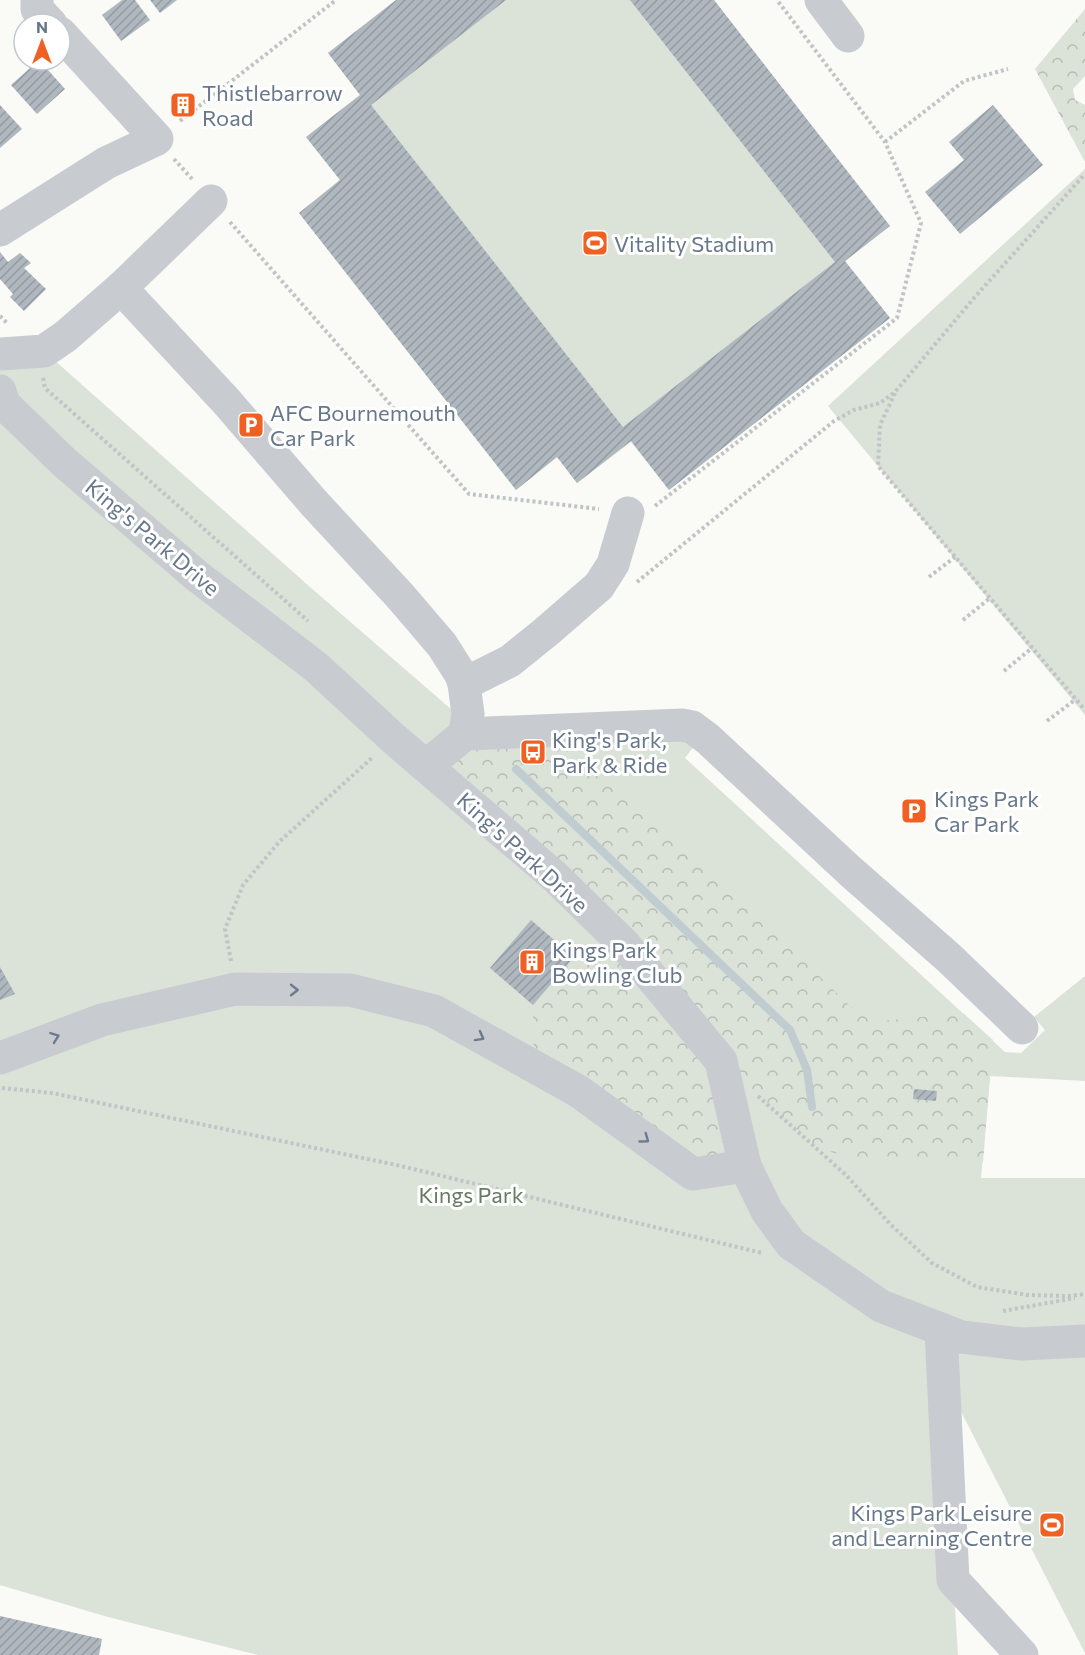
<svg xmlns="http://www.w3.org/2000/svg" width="1085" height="1655" font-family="Commissioner,sans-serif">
  <defs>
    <pattern id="forest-crowns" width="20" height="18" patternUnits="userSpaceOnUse" patternTransform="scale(1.5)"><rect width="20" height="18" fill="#dbe2d8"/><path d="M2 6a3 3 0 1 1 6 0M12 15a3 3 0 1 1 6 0" fill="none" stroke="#b5bcb5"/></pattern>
    <pattern id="building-hatch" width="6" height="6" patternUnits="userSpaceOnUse" patternTransform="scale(1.5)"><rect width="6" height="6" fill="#b0b8bf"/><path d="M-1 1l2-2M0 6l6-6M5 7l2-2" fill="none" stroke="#939aa1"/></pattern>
  </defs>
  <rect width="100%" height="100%" fill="#fafaf7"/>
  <g fill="#dbe2d8">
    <polygon points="396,0 714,0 890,226 845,261 890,318 669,490 631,442 577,483 557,457 516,490 299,213 340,180 306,137 360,95 328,53"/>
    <polygon points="1085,169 1085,715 828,406"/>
    <polygon points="0,344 44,351 310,587 459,716 682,725 694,746 685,758 1005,1052 1021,1053 1045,1030 1034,1017 1085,976 1085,1081 990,1076 981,1178 1085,1178 1085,1653 934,1359 946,1469 958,1655 258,1655 108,1617 0,1585"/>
  </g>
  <g fill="url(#forest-crowns)">
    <polygon points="1085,9 1085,76 1073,89 1075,100 1085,105 1085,162 1035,69"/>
    <polygon points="556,731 704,864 852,1008 880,1021 963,1013 993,1040 983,1162 861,1160 816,1148 722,1062 745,1166 693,1174 534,1067 533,1005 574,957 605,926 426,766 465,734"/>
  </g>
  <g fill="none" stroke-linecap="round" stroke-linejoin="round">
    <polyline stroke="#c1ccd1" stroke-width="8" points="516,769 790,1030 807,1070 812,1107"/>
  </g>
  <g fill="url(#building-hatch)">
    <polygon points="122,0 135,0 150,20 121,41 102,15"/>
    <polygon points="150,0 177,0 160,13"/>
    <polygon points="396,0 506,0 371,105 623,427 835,262 630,0 714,0 890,226 845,261 890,318 669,490 631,441 577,483 557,457 516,490 299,213 340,180 306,137 360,95 328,53"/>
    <polygon points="39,60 65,89 37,114 11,85"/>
    <polygon points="187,93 195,103 178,118 170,108"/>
    <polygon points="0,105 22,129 0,148"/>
    <polygon points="993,105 1043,165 960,234 925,192 964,160 949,142"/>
    <polygon points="0,252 8,262 20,253 31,263 24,268 46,289 24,311 10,297 13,294 0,279"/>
    <polygon points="531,920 574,957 533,1005 490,968"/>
    <polygon points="0,967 15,994 0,1000"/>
    <polygon points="914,1089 937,1091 936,1101 913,1099"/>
    <polygon points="0,1616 102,1639 99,1655 0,1655"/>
  </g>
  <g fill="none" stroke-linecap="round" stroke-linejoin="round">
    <g stroke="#c1c4c6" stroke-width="4" stroke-dasharray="3 3" stroke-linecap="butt">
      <polyline points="180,121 336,0"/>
      <polyline points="885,142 964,81 1008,69"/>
      <polyline points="174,159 193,180"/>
      <polyline points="230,222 469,494 599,509"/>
      <polyline points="0,316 8,324"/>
      <polyline points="43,378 45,388 308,621"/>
      <polyline points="895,393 880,425 878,466 1085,710"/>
      <polyline points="655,506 897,318 921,223 885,142 777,0"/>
      <polyline points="929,577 955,557"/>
      <polyline points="637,582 834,421 854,410 880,403 895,392 974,298 1085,174"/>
      <polyline points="963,620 990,598"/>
      <polyline points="1004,671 1032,648"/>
      <polyline points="1047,721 1076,699"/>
      <polyline points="231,961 225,929 243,885 279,842 373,757"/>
      <polyline points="2,1088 52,1093 401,1166 762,1253"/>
      <polyline points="758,1096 846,1175 890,1224 932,1263 977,1287 1028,1295 1070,1296 1085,1294"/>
      <polyline points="1003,1311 1075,1298"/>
    </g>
    <g stroke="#c8cbd0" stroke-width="33">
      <polyline points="37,0 37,9 51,24"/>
      <polyline points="821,0 848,36"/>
      <polyline points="0,230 106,163 157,139 60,33"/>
      <polyline points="121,288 211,201"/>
      <polyline points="0,354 44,351 66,336 121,288 226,401 314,503 401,597 442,645 461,675 464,684 468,714 465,734"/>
      <polyline points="0,391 4,404 65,463 197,576 316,667 394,739 553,875 624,944 721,1061 745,1166 767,1211 791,1244 881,1306 961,1337 1022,1344 1085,1341"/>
      <polyline points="464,684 510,661 546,632 599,586 613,564 628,513"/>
      <polyline points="426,766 465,734 682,725 692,727 708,739 850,871 949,958 1022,1028"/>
      <polyline points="0,1058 102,1020 235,989 350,990 434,1011 578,1091 693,1174 745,1166"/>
      <polyline points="941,1329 953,1580 1022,1655"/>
    </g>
  </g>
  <defs><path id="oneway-chevron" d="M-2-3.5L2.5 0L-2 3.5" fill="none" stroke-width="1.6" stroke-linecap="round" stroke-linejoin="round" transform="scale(1.5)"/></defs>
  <g stroke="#6c7c8e">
    <use href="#oneway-chevron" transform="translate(294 990)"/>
    <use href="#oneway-chevron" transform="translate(55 1037) rotate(-20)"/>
    <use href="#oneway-chevron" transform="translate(480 1037) rotate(29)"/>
    <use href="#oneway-chevron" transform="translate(645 1139) rotate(36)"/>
  </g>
  <defs>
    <symbol id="building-square" viewBox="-11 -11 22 22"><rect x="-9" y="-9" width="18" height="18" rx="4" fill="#f06022" stroke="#fff"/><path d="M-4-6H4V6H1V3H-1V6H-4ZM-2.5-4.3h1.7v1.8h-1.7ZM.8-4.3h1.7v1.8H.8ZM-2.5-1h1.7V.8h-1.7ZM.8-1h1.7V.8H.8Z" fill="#fff"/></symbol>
    <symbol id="stadium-square" viewBox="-11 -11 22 22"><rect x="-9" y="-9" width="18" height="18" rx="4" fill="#f06022" stroke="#fff"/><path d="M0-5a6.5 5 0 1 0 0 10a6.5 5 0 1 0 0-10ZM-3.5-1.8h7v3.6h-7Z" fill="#fff"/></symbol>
    <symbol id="parking-square" viewBox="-11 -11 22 22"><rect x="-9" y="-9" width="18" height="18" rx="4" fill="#f06022" stroke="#fff"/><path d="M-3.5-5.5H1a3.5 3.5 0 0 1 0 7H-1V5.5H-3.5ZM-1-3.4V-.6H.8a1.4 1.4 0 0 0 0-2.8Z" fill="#fff"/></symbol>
    <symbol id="bus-square" viewBox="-11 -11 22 22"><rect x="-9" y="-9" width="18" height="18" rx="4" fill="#f06022" stroke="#fff"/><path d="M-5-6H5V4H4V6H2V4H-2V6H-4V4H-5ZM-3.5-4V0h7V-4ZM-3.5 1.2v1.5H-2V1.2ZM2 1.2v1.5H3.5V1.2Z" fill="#fff"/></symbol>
  </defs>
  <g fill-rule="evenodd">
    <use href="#building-square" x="168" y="90" width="30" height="30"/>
    <use href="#stadium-square" x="580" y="228" width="30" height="30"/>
    <use href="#parking-square" x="236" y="410" width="30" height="30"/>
    <use href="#bus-square" x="518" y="737" width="30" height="30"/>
    <use href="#parking-square" x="899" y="796" width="30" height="30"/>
    <use href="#building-square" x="517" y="947" width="30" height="30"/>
    <use href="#stadium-square" x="1037" y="1510" width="30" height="30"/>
  </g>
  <g text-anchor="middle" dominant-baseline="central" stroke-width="6" stroke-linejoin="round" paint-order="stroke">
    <g font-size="22" fill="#67788b" stroke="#fff" text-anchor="start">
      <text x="202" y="92">Thistlebarrow<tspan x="202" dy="25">Road</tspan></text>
      <text x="614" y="243">Vitality Stadium</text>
      <text x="270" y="412">AFC Bournemouth<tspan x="270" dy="25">Car Park</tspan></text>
      <text x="552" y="739">King's Park,<tspan x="552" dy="25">Park &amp; Ride</tspan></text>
      <text x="934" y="798">Kings Park<tspan x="934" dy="25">Car Park</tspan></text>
      <text x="552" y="949">Kings Park<tspan x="552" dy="25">Bowling Club</tspan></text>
      <text x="1032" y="1512" text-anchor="end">Kings Park Leisure<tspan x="1032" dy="25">and Learning Centre</tspan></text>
    </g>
    <g font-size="22" fill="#67788b" stroke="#fff">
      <text transform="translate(153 537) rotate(40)">King's Park Drive</text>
      <text transform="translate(523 852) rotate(42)">King's Park Drive</text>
    </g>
    <g font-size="22" fill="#667b62" stroke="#fff">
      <text x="471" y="1194">Kings Park</text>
    </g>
  </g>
  <g transform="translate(42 42)"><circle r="28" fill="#ffffff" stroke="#c2c9d1" stroke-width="1.5"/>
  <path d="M0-4.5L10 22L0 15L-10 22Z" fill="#f06022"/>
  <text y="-9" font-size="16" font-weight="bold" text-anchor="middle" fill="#67788b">N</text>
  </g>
</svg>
